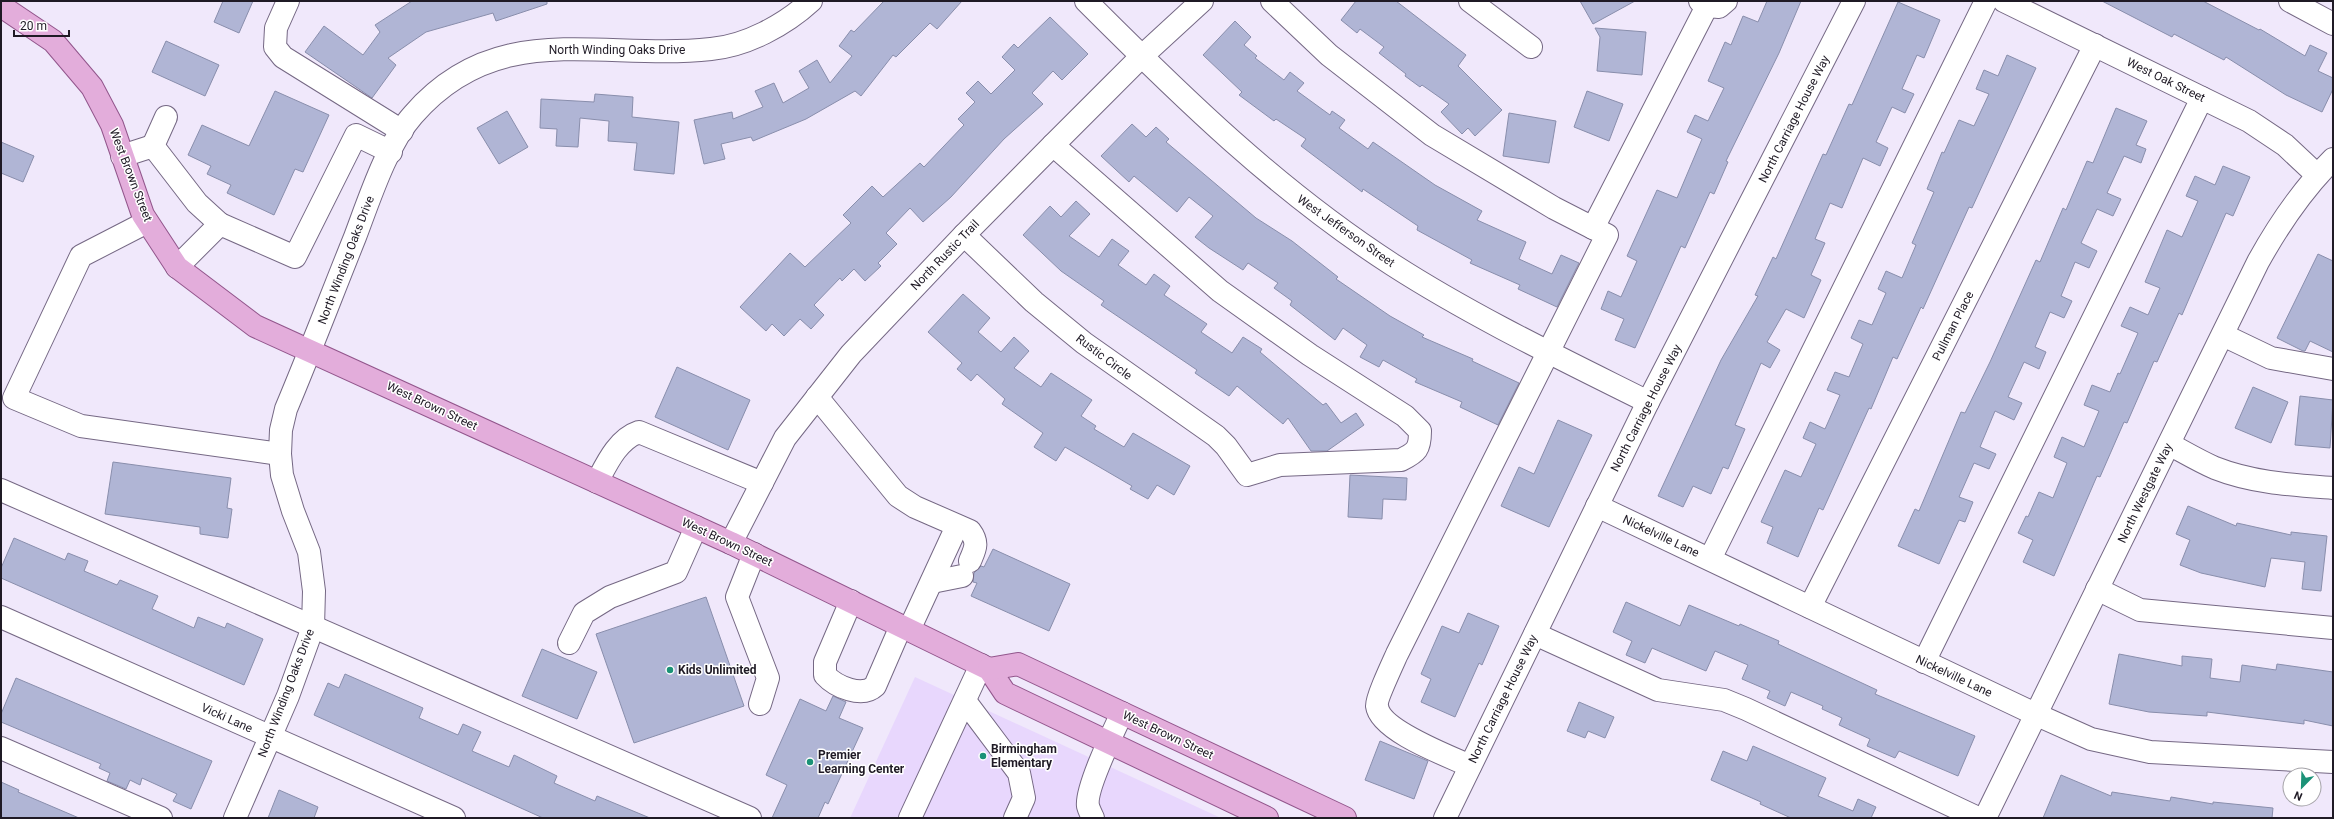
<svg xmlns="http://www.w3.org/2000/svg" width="2334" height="819" font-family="Roboto,sans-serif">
  <rect width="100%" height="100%" fill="#f0e8fb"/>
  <polygon fill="#e8d7fd" points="915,677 1221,818 850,818"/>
  <g fill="#b0b5d5" stroke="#898eac">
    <polygon points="223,1 253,1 239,33 214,22"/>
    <polygon points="412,1 547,1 547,4 496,21 493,13 426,32 388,58 396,65 372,98 305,52 324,26 363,55 380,32 375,25"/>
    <polygon points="884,1 962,1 937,29 930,23 896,57 893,55 861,96 855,91 806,119 753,141 751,137 721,144 725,159 704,164 694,120 732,112 733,119 763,107 755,91 774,83 783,103 809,88 799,71 817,60 830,83 852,56 839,46 851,30 854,32"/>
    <polygon points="1356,1 1396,1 1466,55 1458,66 1502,110 1475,136 1468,128 1462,134 1441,112 1449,104 1422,85 1420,87 1405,76 1406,74 1379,53 1384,47 1360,29 1357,33 1341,20"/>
    <polygon points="1580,1 1635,1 1593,24"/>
    <polygon points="1767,1 1801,1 1779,53 1726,161 1728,162 1714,194 1710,192 1685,248 1681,246 1635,348 1615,340 1624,319 1601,309 1608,291 1621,297 1637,261 1627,256 1657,190 1677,198 1702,139 1687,132 1695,115 1708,121 1724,88 1708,81 1725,42 1731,45 1743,16 1758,22"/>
    <polygon points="2102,1 2203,1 2259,30 2260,29 2305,56 2310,45 2327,53 2318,71 2333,78 2333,89 2322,112 2286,95 2226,57 2224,60 2174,34 2172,37"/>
    <polygon points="1898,2 1940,20 1924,58 1917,55 1902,89 1914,94 1905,113 1892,107 1876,142 1888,148 1880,166 1863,158 1842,208 1830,203 1815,239 1825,243 1811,275 1821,280 1804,318 1786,309 1767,342 1780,350 1770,368 1761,363 1735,425 1745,429 1728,469 1723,467 1711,494 1693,486 1683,507 1658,496 1721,360 1758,296 1755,295 1773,257 1776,259 1823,154 1826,155 1849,104 1852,105"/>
    <polygon points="1050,17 1088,54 1062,80 1053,71 1032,93 1043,104 1004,139 951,197 923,222 910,208 886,233 897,244 878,263 881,266 865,281 854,269 842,281 840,278 814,305 824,315 811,329 800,319 784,336 772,324 766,331 740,307 790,253 805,267 851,223 843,215 872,186 883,197 920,163 924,167 964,125 958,119 975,102 966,93 978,81 991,94 1015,70 1002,57 1014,44 1018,48"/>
    <polygon points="1235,21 1251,37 1244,45 1257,56 1255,58 1284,80 1290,72 1304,83 1297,91 1330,115 1332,111 1345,120 1339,128 1368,149 1373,142 1435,185 1482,211 1477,220 1526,242 1519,259 1552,274 1561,255 1579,263 1557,307 1518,289 1520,285 1470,263 1472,260 1417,230 1418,226 1363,189 1362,192 1301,146 1306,139 1276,119 1274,121 1239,95 1242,92 1203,55"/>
    <polygon points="1595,28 1646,32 1642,75 1597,71 1600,37"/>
    <polygon points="166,41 219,65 205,96 152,72"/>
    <polygon points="2007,55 2036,68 1972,208 1969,207 1923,309 1921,307 1897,359 1893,357 1871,409 1869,408 1823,510 1819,508 1798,557 1767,543 1773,527 1761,522 1785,470 1801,477 1816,444 1803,438 1810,422 1825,429 1840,395 1827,390 1835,372 1849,377 1863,344 1851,338 1859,320 1872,325 1886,293 1878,289 1886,271 1902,278 1916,245 1912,243 1934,192 1927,189 1942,152 1944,153 1959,120 1974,126 1989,94 1976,89 1984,70 1998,76"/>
    <polygon points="275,91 329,115 303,172 295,169 274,215 227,193 231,185 207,174 211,166 188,155 202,125 249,146"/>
    <polygon points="1587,91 1623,104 1609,141 1574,127"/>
    <polygon points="595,94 633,97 632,117 679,122 674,174 634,170 637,143 608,141 609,121 580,118 578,147 556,146 557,129 540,128 541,99 594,102"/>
    <polygon points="2116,108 2147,121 2136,145 2146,149 2141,163 2124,156 2107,193 2121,199 2113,216 2097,209 2081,243 2097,251 2089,268 2075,262 2061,296 2072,301 2064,318 2050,312 2035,347 2046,352 2039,369 2024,362 2008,397 2022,403 2014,420 1995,411 1980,447 1996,454 1989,469 1974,463 1959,497 1973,502 1965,522 1959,520 1939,564 1898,546 1915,509 1919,511 1961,412 1965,413 1990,362 2036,260 2040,262 2063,208 2066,210 2087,161 2093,163"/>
    <polygon points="507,111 528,147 499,164 477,128"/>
    <polygon points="1509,113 1556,121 1549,163 1503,156"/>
    <polygon points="1132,124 1146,137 1156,127 1169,139 1166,142 1256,218 1292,241 1338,277 1336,279 1390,316 1424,335 1422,337 1473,359 1472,361 1519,383 1498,425 1460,407 1462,402 1415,382 1417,379 1383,360 1379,367 1360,357 1367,345 1343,328 1335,340 1290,305 1292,301 1274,288 1278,283 1248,263 1243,270 1209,248 1195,237 1213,216 1189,197 1177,212 1134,176 1129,182 1101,156"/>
    <polygon points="1,142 34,156 23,182 1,173"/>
    <polygon points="2223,166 2250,177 2233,216 2226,213 2182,315 2179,313 2157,362 2154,361 2127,423 2124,422 2100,477 2097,476 2054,576 2023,562 2033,540 2018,533 2026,516 2028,517 2039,492 2053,498 2067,463 2054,457 2062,437 2084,447 2099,411 2084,405 2092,385 2110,392 2118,373 2120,374 2138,333 2121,326 2130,307 2148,315 2160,288 2145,282 2167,230 2182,237 2198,201 2186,196 2195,176 2215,185"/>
    <polygon points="1076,201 1090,214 1069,236 1099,257 1112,239 1129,251 1118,265 1146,285 1154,274 1170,286 1164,295 1207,324 1201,332 1232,353 1243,337 1262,349 1260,352 1323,405 1326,403 1341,423 1356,413 1364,425 1327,451 1311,451 1288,418 1283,424 1237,386 1229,396 1195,373 1197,370 1101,305 1104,301 1061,271 1023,235 1050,206 1061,217"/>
    <polygon points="2318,254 2333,261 2333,352 2310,341 2305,351 2303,351 2277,338"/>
    <polygon points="963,294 990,318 978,332 1001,352 1014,337 1029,351 1014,368 1041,387 1051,373 1092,400 1081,416 1096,426 1094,429 1124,447 1133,433 1190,466 1174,495 1157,485 1148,499 1130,489 1132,486 1065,447 1056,461 1034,447 1043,433 1002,404 1005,399 977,374 971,381 957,369 962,363 928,332"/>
    <polygon points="677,367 750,400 728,450 655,417"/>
    <polygon points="2253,387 2288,402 2271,443 2235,428"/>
    <polygon points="2300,396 2333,400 2330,448 2295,445"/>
    <polygon points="1558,420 1592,435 1549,527 1501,506 1519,467 1534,474"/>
    <polygon points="113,462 231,478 227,508 232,509 228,538 200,534 200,527 105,514"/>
    <polygon points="1350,475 1407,478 1406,500 1383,499 1382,519 1348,517"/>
    <polygon points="2188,506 2236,526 2237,523 2291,535 2291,532 2327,536 2321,591 2302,589 2305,562 2271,558 2265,587 2201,573 2180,565 2190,540 2176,534"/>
    <polygon points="14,538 65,560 68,553 88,561 84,571 117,585 120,580 158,596 152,609 194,628 198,617 225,628 227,623 263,639 244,685 1,578 1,568"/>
    <polygon points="993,549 1070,584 1049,631 971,596 977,583 973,582 974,573 981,566 984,567"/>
    <polygon points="706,597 744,706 634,743 596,634"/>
    <polygon points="1626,602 1680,626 1689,605 1739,626 1740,624 1779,641 1778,644 1877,690 1875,694 1975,736 1958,776 1899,751 1895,758 1867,746 1870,739 1839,725 1842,718 1822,709 1823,706 1791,692 1785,706 1767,698 1770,691 1742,679 1748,665 1715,651 1706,671 1652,648 1645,663 1626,655 1632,641 1613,632"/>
    <polygon points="1468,613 1499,626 1482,665 1479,663 1455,717 1421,702 1431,679 1421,674 1442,626 1459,633"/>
    <polygon points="542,649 597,672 577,719 522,696"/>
    <polygon points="2119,654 2182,666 2182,656 2212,659 2210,678 2240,682 2242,665 2276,670 2277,664 2333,672 2333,726 2304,720 2304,724 2207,712 2207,716 2149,712 2109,704"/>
    <polygon points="345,674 423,708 419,718 458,735 463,724 481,732 472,751 509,767 514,755 557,776 554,783 595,801 597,796 650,818 543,818 314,715 328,683 339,688"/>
    <polygon points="16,678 212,761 191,809 173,801 177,794 142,778 140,785 130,780 126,789 107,781 110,773 99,768 101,764 1,722 1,714"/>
    <polygon points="833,696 846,702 839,718 863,728 828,804 825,802 818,818 772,818 787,785 766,775 800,699 826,711"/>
    <polygon points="1579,702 1614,717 1605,738 1588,731 1585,738 1567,731"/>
    <polygon points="1380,741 1428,761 1414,799 1365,780"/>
    <polygon points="1753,746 1826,778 1818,796 1853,811 1858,799 1876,807 1871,818 1791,818 1760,804 1761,802 1711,780 1723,751 1747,761"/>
    <polygon points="2061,775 2111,796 2112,792 2170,801 2171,797 2213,804 2213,802 2273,808 2272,818 2043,818"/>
    <polygon points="1,782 19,790 18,792 79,818 1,818"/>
    <polygon points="279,790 318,807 314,818 268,818"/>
  </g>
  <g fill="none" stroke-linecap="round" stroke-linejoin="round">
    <defs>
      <g id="minor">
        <polyline points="288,1 276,28 275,47 283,57 402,131"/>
        <path d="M1086,1C1183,98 1277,190 1393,265C1474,317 1562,359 1648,402"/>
        <polyline points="1272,1 1329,55 1432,135 1554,208 1593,228 1707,6 1700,1"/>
        <polyline points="1470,1 1531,47"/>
        <polyline points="2004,1 2249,121 2285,145 2317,175"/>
        <polyline points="2290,1 2333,24"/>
        <polyline points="1707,6 1719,7 1726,1"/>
        <polyline points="153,146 166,117"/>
        <polyline points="122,156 153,146 197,203 220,224"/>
        <polyline points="147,222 81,256 14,398 81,426 280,454"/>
        <path d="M964,235L1034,302L1084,343L1216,436L1226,446L1247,475L1280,465L1401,460C1417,452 1420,449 1420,431L1405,416L1310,355L1220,291L1053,145"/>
        <polyline points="177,267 220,224 295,257 356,135 391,152"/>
        <polyline points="2223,335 2271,358 2333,369"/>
        <path d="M817,397L898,496L915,507L970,531C979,543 975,549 970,561"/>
        <path d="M2169,444C2184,452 2199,461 2215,468C2253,483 2293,485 2333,488"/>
        <path d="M597,482C607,463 618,439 639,432L762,483"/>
        <polyline points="1,490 750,818"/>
        <polyline points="1597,506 2035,714 2091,739 2150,752 2333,762"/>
        <polyline points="731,543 785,438 851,354 964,235 1053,145 1141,57 1202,1"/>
        <polyline points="754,554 737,597 768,678 760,704"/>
        <polyline points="1710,559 1986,1"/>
        <polyline points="932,582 962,576"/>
        <polyline points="2097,589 2140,610 2333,628"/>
        <path d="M851,601L825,662V675C836,687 862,698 875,686L901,626"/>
        <polyline points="1810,607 2095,45"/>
        <polyline points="1,617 454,818"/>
        <polyline points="909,630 957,526"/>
        <polyline points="1535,634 1658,690 1724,700 1746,709 1978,818"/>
        <polyline points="569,643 584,613 610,597 676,572 696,527"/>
        <polyline points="1924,662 2202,98"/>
        <polyline points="965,701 1019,773 1024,798 1015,818"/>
        <polyline points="1,748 161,818"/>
        <path d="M1470,766C1449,756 1380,731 1377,706C1376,699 1393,663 1397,654L1607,235L1593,228"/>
        <path d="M235,818L288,696L313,627L314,591L309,552L293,511L282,475L280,454L281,430L286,409C310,352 332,294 355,237C369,200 387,144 413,115C498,17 601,61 711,49C746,46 785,25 811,1"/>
        <polyline points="910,818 981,665"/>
        <path d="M1093,818C1091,814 1089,810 1088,806C1085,790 1114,730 1122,713"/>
        <polyline points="1445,818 1648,402 1854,1"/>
        <path d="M1985,818L2258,262C2279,224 2303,189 2333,159"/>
      </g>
      <g id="major">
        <polyline points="1,6 53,41 92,87 112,125 143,215 177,267 255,326 731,543 989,669 1005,693 1267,818"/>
        <polyline points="989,669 1018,664 1345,818"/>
      </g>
    </defs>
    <use href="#minor" stroke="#756884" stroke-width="24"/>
    <use href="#major" stroke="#92568c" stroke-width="24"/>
    <use href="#minor" stroke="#fff" stroke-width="22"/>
    <use href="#major" stroke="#e3addb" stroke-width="22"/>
  </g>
  <g fill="#1b9277" stroke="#fff" stroke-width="1.5">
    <circle cx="670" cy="670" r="4"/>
    <circle cx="983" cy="756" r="4"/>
    <circle cx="810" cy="762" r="4"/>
  </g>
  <g text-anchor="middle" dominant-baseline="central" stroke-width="3" stroke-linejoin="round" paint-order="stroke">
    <g font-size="12" fill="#1f1a25" stroke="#fff">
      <text x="617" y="50">North Winding Oaks Drive</text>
      <text transform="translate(2166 80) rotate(26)">West Oak Street</text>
      <text transform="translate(1794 119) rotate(-63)">North Carriage House Way</text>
      <text transform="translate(131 175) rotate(69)">West Brown Street</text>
      <text transform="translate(1346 231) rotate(35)">West Jefferson Street</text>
      <text transform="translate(945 255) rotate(-46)">North Rustic Trail</text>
      <text transform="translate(346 260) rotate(-69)">North Winding Oaks Drive</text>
      <text transform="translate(1953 326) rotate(-63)">Pullman Place</text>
      <text transform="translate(1104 357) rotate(37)">Rustic Circle</text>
      <text transform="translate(432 406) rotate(25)">West Brown Street</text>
      <text transform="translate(1646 408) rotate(-63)">North Carriage House Way</text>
      <text transform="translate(2145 493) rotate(-64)">North Westgate Way</text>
      <text transform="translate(1661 536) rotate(25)">Nickelville Lane</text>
      <text transform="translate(727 542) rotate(25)">West Brown Street</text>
      <text transform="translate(1954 676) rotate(25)">Nickelville Lane</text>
      <text transform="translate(286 693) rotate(-69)">North Winding Oaks Drive</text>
      <text transform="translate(1503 699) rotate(-64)">North Carriage House Way</text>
      <text transform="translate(227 718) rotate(24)">Vicki Lane</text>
      <text transform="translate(1168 735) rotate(25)">West Brown Street</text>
    </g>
    <g font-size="12" font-weight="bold" fill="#1f1a25" stroke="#fff" text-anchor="start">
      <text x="678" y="670">Kids Unlimited</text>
      <text x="991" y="749">Birmingham<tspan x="991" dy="14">Elementary</tspan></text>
      <text x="818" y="755">Premier<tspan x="818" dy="14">Learning Center</tspan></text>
    </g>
  </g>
  <rect width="2334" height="819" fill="none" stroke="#1f1a25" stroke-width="4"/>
  <g transform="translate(2302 787) rotate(203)"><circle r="19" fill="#ffffff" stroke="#a5a3a8"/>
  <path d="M0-3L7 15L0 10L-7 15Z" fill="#1b9277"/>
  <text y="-6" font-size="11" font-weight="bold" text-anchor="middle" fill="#1f1a25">N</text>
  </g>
  <path d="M14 30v6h55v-6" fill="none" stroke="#1f1a25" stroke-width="2"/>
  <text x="20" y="30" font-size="12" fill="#1f1a25" stroke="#ffffff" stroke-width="3" paint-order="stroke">20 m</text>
</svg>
